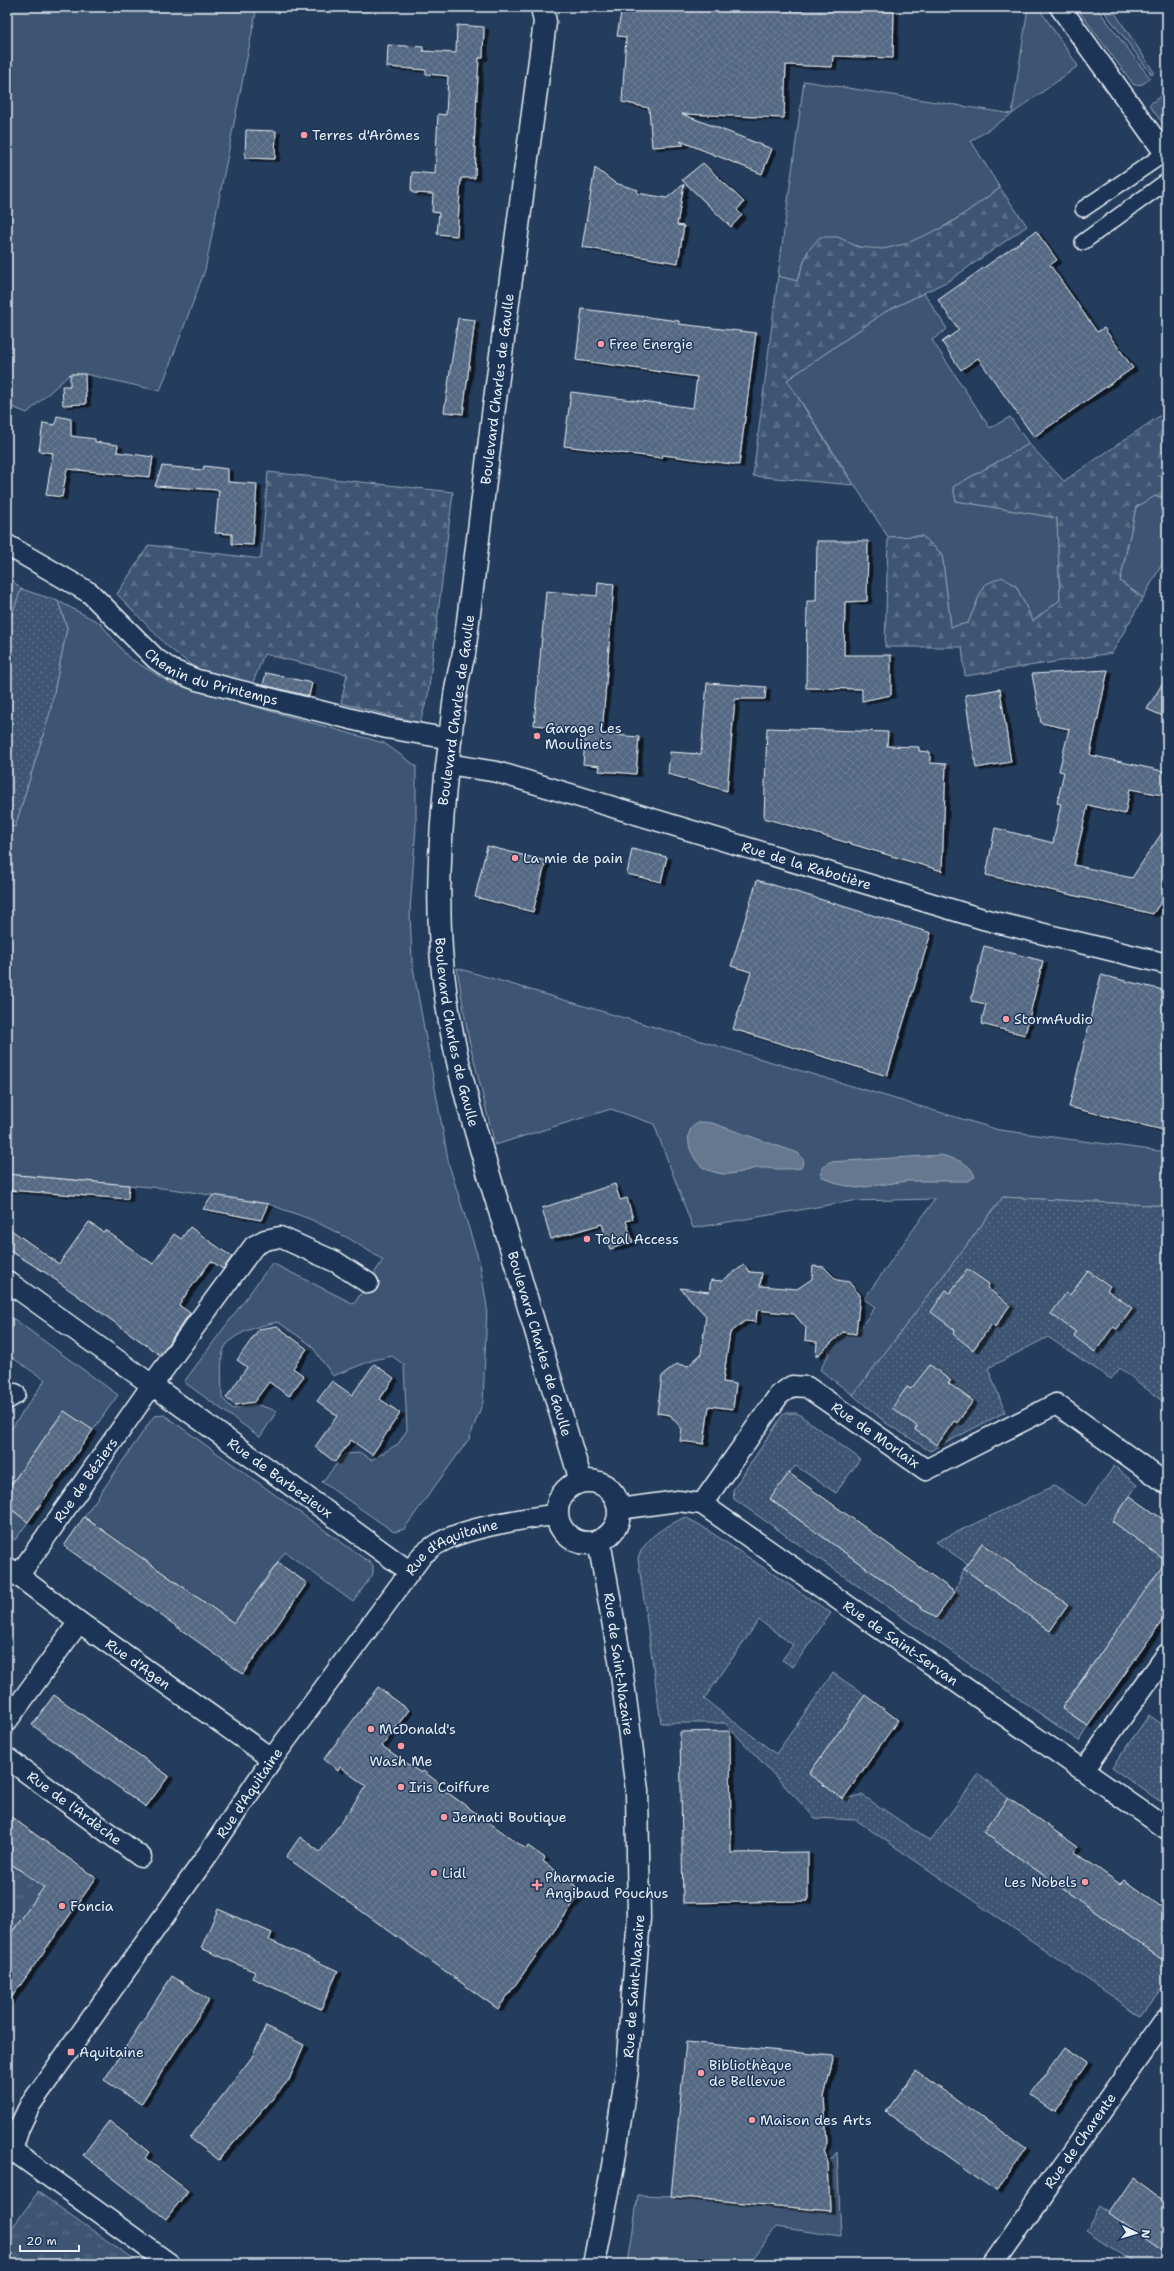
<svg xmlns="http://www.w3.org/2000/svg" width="1174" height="2271" font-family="'Shantell Sans',sans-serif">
  <defs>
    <pattern id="forest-firs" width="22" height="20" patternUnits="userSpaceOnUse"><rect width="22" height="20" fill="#3e5472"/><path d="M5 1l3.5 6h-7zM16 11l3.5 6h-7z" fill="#5a6d87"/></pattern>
    <pattern id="park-tufts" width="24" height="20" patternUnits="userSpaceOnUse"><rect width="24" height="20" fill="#3e5472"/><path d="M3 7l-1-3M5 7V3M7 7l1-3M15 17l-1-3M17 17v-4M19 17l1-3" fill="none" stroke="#5a6d87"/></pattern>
    <pattern id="garden-dots" width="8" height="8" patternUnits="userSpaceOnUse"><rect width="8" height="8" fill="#3e5472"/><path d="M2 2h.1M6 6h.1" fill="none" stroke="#5a6d87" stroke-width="1.8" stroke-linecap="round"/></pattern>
    <pattern id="building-cross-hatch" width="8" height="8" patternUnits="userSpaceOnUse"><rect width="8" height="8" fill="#536782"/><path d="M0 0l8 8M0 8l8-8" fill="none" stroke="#6c7d94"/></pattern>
    <filter id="shadow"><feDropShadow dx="4.5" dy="2.5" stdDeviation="0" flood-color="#0009"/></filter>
  </defs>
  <rect width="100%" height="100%" fill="#253d5d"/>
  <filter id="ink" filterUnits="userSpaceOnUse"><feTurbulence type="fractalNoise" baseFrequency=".025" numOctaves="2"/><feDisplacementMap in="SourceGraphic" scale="8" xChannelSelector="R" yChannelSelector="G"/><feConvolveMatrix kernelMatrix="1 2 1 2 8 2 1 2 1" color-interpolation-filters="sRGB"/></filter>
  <g filter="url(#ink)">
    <g fill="#3e5472" stroke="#93a2b5">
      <polygon points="7,7 257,7 205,270 160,391 85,374 70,374 27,413 7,405"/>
      <polygon points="296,7 370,7 369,12"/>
      <path d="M1028,7H1038L1078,66L1012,114L971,141L1000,188C965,213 903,263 857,246C850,244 844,240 838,237L808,251L797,281L778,276L804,81L1012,114Z"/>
      <polygon points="1076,7 1096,7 1150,78 1143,84 1134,85"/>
      <polygon points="1101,7 1111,7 1154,72 1152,75"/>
      <polygon points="1162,95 1167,102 1167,129 1149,105"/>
      <polygon points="924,293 947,329 932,340 990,428 1010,417 1029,444 953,487 956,501 1057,518 1060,600 1033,621 1016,586 984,585 968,623 951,627 942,554 922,536 888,537 787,380 885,312"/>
      <polygon points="1155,496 1167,498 1167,555 1143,598 1120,581 1136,507"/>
      <polygon points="7,575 21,589 7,629"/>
      <path d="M58,601L100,623L128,657L170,683L384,743L416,766V825L410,912L412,962L449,1165L480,1264L487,1307L483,1402L469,1439L404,1529L394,1532L322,1482L345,1454L361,1453L371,1460L398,1444L407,1430L404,1365L392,1356L373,1360L333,1376L311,1345L278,1322C262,1325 228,1333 223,1352C220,1363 222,1386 222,1398L233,1409L255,1404L277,1411L260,1437L184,1382L272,1263L354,1304L383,1260L350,1239L310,1219L268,1204L172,1189L7,1174V824L15,827L50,712L67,628Z"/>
      <polygon points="457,968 999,1130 1167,1152 1167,1206 1003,1197 853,1395 820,1370 828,1356 829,1345 843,1332 856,1334 875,1307 864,1299 935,1199 852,1201 693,1228 654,1124 611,1109 495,1145 468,1036"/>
      <polygon points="7,1314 118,1395 93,1430 64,1411 7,1490 7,1435 45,1380 7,1354"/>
      <polygon points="164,1415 373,1565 373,1574 353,1602 285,1552 234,1623 84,1517 154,1416"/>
      <polygon points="7,1506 28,1522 15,1540 7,1534"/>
      <polygon points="837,2152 841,2236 776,2227 749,2264 628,2264 638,2195 671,2196 830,2211 828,2163"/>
    </g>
    <g fill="url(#forest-firs)" stroke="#93a2b5">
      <polygon points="1000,188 1027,226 950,280 885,312 787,380 853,485 753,476 778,276 797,281 808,251 820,237 838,237 858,247 883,249 905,244 948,225"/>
      <polygon points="1164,413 1167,417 1167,498 1155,496 1136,507 1120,581 1143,598 1112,653 965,676 962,647 885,647 888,537 922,536 942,554 951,627 968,623 984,585 1002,577 1016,586 1033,621 1060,600 1057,518 956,501 953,487 1029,444 1064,481"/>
      <polygon points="268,472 453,492 428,695 420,723 341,703 347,674 264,654 252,685 200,672 167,646 117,594 149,545 261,559"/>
    </g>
    <g fill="url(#park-tufts)" stroke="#93a2b5">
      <polygon points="7,1861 47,1890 40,1893 7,1939"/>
      <polygon points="38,2192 140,2264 7,2264 7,2235"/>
    </g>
    <g fill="url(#garden-dots)" stroke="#93a2b5">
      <polygon points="21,589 58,601 67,628 50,712 15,827 7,824 7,629"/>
      <polygon points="1003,1197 1167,1206 1167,1405 1120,1368 1111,1379 1048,1337 988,1368 1005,1412 930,1451 886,1423 853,1395"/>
      <polygon points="784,1413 797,1413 860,1459 836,1493 796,1466 789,1473 770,1499 936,1618 955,1592 964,1569 1050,1631 1068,1604 982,1543 968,1564 936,1542 1054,1486 1086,1506 1114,1466 1137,1485 1113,1521 1167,1561 1062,1707 1088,1726 1079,1741 734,1499 733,1490"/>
      <path d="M685,1517L700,1525L831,1613L793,1667L782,1660L793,1645L759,1620L704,1699L776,1754L833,1673L865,1695L809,1774L843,1799L862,1795L930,1841L979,1774L1008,1798L983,1832L1167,1963V1982L1141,2016L856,1820L815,1818L725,1723H661L638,1558C647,1535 664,1528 685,1517Z"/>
      <polygon points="1149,1715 1167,1728 1167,1806 1112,1768"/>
      <polygon points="1101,2206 1167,2254 1167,2264 1134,2264 1086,2231"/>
    </g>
    <g fill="#657890" stroke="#99a8ba">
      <path d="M703,1122L712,1123L798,1153L804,1161L801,1168C793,1169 786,1169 779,1169C773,1170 766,1167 760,1168C745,1169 733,1177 718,1173C713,1172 704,1169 701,1166C688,1154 680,1125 703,1122Z"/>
      <path d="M941,1155C954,1159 971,1162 975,1177L968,1181H907L857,1188L838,1184L821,1176L822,1169L829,1162Z"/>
    </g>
    <g fill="url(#building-cross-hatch)" stroke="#e8f1f8" filter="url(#shadow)">
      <polygon points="622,7 894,9 893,58 833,56 832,67 786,65 784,118 682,114 772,149 762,174 680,141 684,145 652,147 649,108 622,102 626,37 617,36"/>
      <polygon points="457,25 484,27 483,58 479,58 474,147 476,147 475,178 461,178 457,236 437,234 439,213 432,212 433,194 413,193 411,189 412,172 435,174 438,114 446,115 448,76 426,74 426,70 387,67 388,45 423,47 423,51 456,53"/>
      <polygon points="246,130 276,131 275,159 245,158"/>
      <polygon points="703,163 744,202 737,210 742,215 731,227 682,180"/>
      <polygon points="595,168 615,183 638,190 637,193 667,198 684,184 677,225 684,226 678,263 582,247"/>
      <polygon points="1036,231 1057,260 1050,265 1097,332 1104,328 1133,368 1034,437 978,358 961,370 942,342 959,330 938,300"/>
      <polygon points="582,309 679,321 679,324 756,333 739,465 663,455 662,458 564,446 571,392 693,408 697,377 576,360"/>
      <polygon points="458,318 475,320 463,414 444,412"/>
      <polygon points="70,374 85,374 86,404 63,405 62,386 70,386"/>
      <polygon points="57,416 71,419 71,436 95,439 95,442 118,445 117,452 153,457 150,477 67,469 62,497 46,495 53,453 39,451 43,423 55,425"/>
      <polygon points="162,466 203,470 204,466 228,469 228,482 257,484 253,545 232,544 232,534 215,533 219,490 155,486"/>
      <polygon points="817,541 868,541 867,601 845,602 844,655 891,655 891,695 862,701 862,689 806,688 807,601 816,601"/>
      <polygon points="598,582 614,584 602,734 639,737 636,774 599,771 600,766 583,764 586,730 534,725 546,591 597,596"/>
      <polygon points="1108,670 1090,755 1167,772 1167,796 1130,789 1125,814 1088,805 1074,865 1132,878 1167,825 1167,893 1153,914 986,875 995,828 1053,843 1061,804 1057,803 1064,772 1059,771 1069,729 1041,723 1032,674"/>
      <polygon points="266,673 312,683 309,696 263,685"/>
      <polygon points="1167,676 1167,718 1147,709"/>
      <polygon points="707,683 766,687 765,699 735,699 727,791 668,774 670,752 701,754"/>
      <polygon points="1000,689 1011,762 976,768 965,695"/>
      <polygon points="767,728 888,732 887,746 919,747 919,751 930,752 930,763 946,764 942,871 764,818"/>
      <polygon points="487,846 546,861 533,912 475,897"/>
      <polygon points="632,849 667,857 661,882 627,874"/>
      <polygon points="757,880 931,933 887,1076 733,1029 751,972 731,966"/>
      <polygon points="984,946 1043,961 1025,1035 981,1024 986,1004 971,1001"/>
      <polygon points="1101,975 1167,991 1167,1131 1069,1107"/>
      <polygon points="7,1174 129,1185 128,1199 7,1190"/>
      <polygon points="615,1184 620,1200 627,1198 633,1219 626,1221 633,1242 610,1249 602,1224 551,1239 542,1208"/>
      <polygon points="213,1195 268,1204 261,1220 203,1209"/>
      <polygon points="89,1222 103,1232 105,1230 153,1264 174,1234 181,1239 190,1227 232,1257 223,1269 211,1261 187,1293 179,1305 190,1313 160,1355 46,1273 7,1249 7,1227 59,1264"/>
      <polygon points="744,1265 750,1272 762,1273 760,1286 797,1289 812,1279 813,1266 824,1267 837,1280 849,1282 860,1295 856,1334 843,1332 816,1357 817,1342 805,1340 806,1328 794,1314 757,1310 756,1322 745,1321 730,1333 723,1382 736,1384 733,1409 709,1406 704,1444 680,1441 682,1429 670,1415 657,1413 662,1376 677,1364 688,1366 701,1354 706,1316 680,1288 709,1292 711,1280 722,1281"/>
      <polygon points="967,1269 989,1284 987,1288 1010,1305 995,1327 992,1324 973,1350 953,1334 955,1330 931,1312 946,1290 950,1293"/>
      <polygon points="1088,1271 1110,1286 1107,1290 1132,1308 1117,1329 1113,1327 1095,1352 1074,1336 1076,1332 1051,1314 1066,1293 1070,1295"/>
      <polygon points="277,1326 307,1349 293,1368 304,1376 289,1396 269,1382 254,1402 235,1405 226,1398 247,1367 237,1360 259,1329"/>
      <polygon points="374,1364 394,1378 380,1399 400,1413 372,1455 351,1440 335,1462 315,1447 337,1416 317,1401 332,1381 352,1395"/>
      <polygon points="930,1365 951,1381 948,1383 973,1401 957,1423 954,1421 937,1445 915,1430 917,1426 892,1408 907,1387 911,1389"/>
      <polygon points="64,1411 93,1430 28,1522 7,1506 7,1490"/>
      <polygon points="789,1473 955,1592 936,1618 770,1499"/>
      <polygon points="1130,1496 1167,1522 1167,1614 1088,1726 1062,1708 1166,1561 1112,1521"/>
      <polygon points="84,1517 234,1623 278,1563 307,1583 243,1674 64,1546"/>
      <polygon points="982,1543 1068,1605 1050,1631 964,1569"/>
      <polygon points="378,1687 409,1710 382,1746 421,1773 423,1771 439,1783 437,1785 526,1849 528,1846 545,1858 543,1861 575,1885 579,1896 498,2009 286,1857 300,1837 320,1852 366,1786 340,1767 338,1771 324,1759"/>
      <polygon points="54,1695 169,1776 146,1807 32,1725"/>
      <polygon points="865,1695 898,1720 843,1799 809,1774"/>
      <polygon points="730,1731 731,1853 808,1852 808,1901 683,1903 680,1732"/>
      <polygon points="1008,1798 1078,1847 1075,1852 1120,1884 1124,1880 1167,1911 1167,1963 983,1832"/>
      <polygon points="7,1814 96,1878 7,2004 7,1939 44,1887 7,1861"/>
      <polygon points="218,1909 272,1933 269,1940 338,1971 321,2009 252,1978 255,1972 201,1948"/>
      <polygon points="172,1976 209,2000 141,2104 104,2080"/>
      <polygon points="266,2026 304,2045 289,2080 219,2160 190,2138 252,2057"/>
      <polygon points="686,2042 834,2056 824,2097 827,2142 823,2151 828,2163 830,2211 671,2196"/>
      <polygon points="1065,2047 1087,2062 1053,2111 1030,2095"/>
      <polygon points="916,2071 1026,2149 996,2191 886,2112"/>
      <polygon points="109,2121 149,2152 145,2158 188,2191 166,2219 83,2155"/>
      <polygon points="1133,2178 1167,2203 1167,2254 1109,2213"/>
    </g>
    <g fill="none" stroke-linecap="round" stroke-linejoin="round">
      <defs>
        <g id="pedestrian">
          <polyline points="1083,209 1167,152"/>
          <polyline points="1083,242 1167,181"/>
        </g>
        <g id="minor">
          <polyline points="1060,7 1167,156"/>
          <path id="s1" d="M7,545L90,593L156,659L172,670L197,680L387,728L451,739"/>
          <path id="s2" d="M448,764L497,772L983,919L1167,964"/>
          <polyline points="7,1281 152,1385 254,1246 265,1240 280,1237 336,1262 368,1283"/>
          <polyline points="7,1399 15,1394"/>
          <path id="s3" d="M702,1504L779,1395L792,1386L807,1387L926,1470L1056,1404L1167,1484"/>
          <path id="s4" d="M619,1509L678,1501L702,1504L1167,1829"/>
          <path id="s5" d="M7,1567L79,1622L272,1759"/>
          <path id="s6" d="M19,1575L152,1385L409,1571"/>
          <polyline points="7,1721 79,1622"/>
          <path id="s7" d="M7,1758L141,1857"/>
          <polyline points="1084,1770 1167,1654"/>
          <polyline points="12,2150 170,2264"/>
          <path id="s8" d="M7,2155L12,2150L19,2128L30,2105L206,1857L272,1759L423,1554C429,1550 434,1545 441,1542C465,1528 529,1517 557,1515"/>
          <path id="s9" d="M993,2264L1167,2017"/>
        </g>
        <g id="primary">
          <path id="s10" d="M542,7L545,22L493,415L464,654C453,690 452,730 447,767C439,843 435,921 446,997C458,1083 485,1161 510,1244C534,1323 557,1402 581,1481"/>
          <circle cx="588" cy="1512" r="31"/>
          <path id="s11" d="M594,2264L613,2166L627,2071L639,1918L637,1790L620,1660L599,1541"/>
        </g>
      </defs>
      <use href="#pedestrian" stroke="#e8f1f8" stroke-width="18"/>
      <use href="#minor" stroke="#e8f1f8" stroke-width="23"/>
      <use href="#primary" stroke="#e8f1f8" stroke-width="25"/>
      <use href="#pedestrian" stroke="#1d3557" stroke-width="15"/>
      <use href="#minor" stroke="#1d3557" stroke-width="20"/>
      <use href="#primary" stroke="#1d3557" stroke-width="22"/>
    </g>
  </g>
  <g fill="#ff9aa2" stroke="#1d3557" stroke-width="1.5">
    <circle cx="304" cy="135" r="4"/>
    <circle cx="601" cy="344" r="4"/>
    <circle cx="537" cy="736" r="4"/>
    <circle cx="515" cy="858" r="4"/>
    <circle cx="1006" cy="1019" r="4"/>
    <circle cx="587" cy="1239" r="4"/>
    <circle cx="371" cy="1729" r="4"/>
    <circle cx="401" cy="1746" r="4"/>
    <circle cx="401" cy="1787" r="4"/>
    <circle cx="444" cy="1817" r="4"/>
    <circle cx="434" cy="1873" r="4"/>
    <circle cx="1085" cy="1882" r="4"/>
    <path d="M535 1879h4v4h4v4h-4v4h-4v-4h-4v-4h4z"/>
    <circle cx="62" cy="1906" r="4"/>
    <rect x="67" y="2048" width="8" height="8" rx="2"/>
    <circle cx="701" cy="2073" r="4"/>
    <circle cx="752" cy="2120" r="4"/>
  </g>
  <g text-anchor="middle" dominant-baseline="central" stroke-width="3" stroke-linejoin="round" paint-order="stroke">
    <g font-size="14" fill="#e8f1f8" stroke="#1d3557" text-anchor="start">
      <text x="312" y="135">Terres d'Arômes</text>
      <text x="609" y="344">Free Energie</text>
      <text x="545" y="728">Garage Les<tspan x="545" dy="16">Moulinets</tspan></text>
      <text x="523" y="858">La mie de pain</text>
      <text x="1014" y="1019">StormAudio</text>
      <text x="595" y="1239">Total Access</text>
      <text x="379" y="1729">McDonald's</text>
      <text x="401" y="1761" text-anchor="middle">Wash Me</text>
      <text x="409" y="1787">Iris Coiffure</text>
      <text x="452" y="1817">Jennati Boutique</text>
      <text x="442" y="1873">Lidl</text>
      <text x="545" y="1877">Pharmacie<tspan x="545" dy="16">Angibaud Pouchus</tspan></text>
      <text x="1077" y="1882" text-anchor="end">Les Nobels</text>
      <text x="70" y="1906">Foncia</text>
      <text x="79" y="2052">Aquitaine</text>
      <text x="709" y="2065">Bibliothèque<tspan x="709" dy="16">de Bellevue</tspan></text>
      <text x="760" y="2120">Maison des Arts</text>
    </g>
    <g font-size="14" fill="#e8f1f8" stroke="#1d3557">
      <text transform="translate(497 389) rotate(-83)">Boulevard Charles de Gaulle</text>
      <text stroke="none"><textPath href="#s1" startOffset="248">Chemin du Printemps</textPath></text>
      <text transform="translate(456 710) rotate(-82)">Boulevard Charles de Gaulle</text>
      <text stroke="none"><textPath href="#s2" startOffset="373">Rue de la Rabotière</textPath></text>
      <text stroke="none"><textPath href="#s10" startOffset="1034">Boulevard Charles de Gaulle</textPath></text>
      <text stroke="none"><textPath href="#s10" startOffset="1357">Boulevard Charles de Gaulle</textPath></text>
      <text stroke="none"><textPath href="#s3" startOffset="248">Rue de Morlaix</textPath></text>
      <text stroke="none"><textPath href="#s6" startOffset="390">Rue de Barbezieux</textPath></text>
      <text stroke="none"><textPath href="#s6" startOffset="116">Rue de Béziers</textPath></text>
      <text stroke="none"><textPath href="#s8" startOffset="761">Rue d'Aquitaine</textPath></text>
      <text stroke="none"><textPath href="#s4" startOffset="326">Rue de Saint-Servan</textPath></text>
      <text stroke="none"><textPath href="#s5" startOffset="163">Rue d'Agen</textPath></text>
      <text transform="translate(619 1664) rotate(82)">Rue de Saint-Nazaire</text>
      <text stroke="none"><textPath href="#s8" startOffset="437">Rue d'Aquitaine</textPath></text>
      <text stroke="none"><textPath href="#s7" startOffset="84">Rue de l'Ardèche</textPath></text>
      <text stroke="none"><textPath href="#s11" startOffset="281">Rue de Saint-Nazaire</textPath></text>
      <text stroke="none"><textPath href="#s9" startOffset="151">Rue de Charente</textPath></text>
    </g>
  </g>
  <rect width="1174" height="2271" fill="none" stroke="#1d3557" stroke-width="24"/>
  <rect x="12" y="12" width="1150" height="2247" fill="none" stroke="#e8f1f8" stroke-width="1.5" filter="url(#ink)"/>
  <g transform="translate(1136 2233) rotate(95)" stroke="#1d3557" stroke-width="3" paint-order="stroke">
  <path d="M0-3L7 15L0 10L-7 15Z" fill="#e8f1f8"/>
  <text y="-6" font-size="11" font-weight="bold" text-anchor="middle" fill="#e8f1f8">N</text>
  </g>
  <path d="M20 2245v6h59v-6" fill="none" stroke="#e8f1f8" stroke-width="2"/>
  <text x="26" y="2245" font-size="12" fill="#e8f1f8" stroke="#1d3557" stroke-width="3" paint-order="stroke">20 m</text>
</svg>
